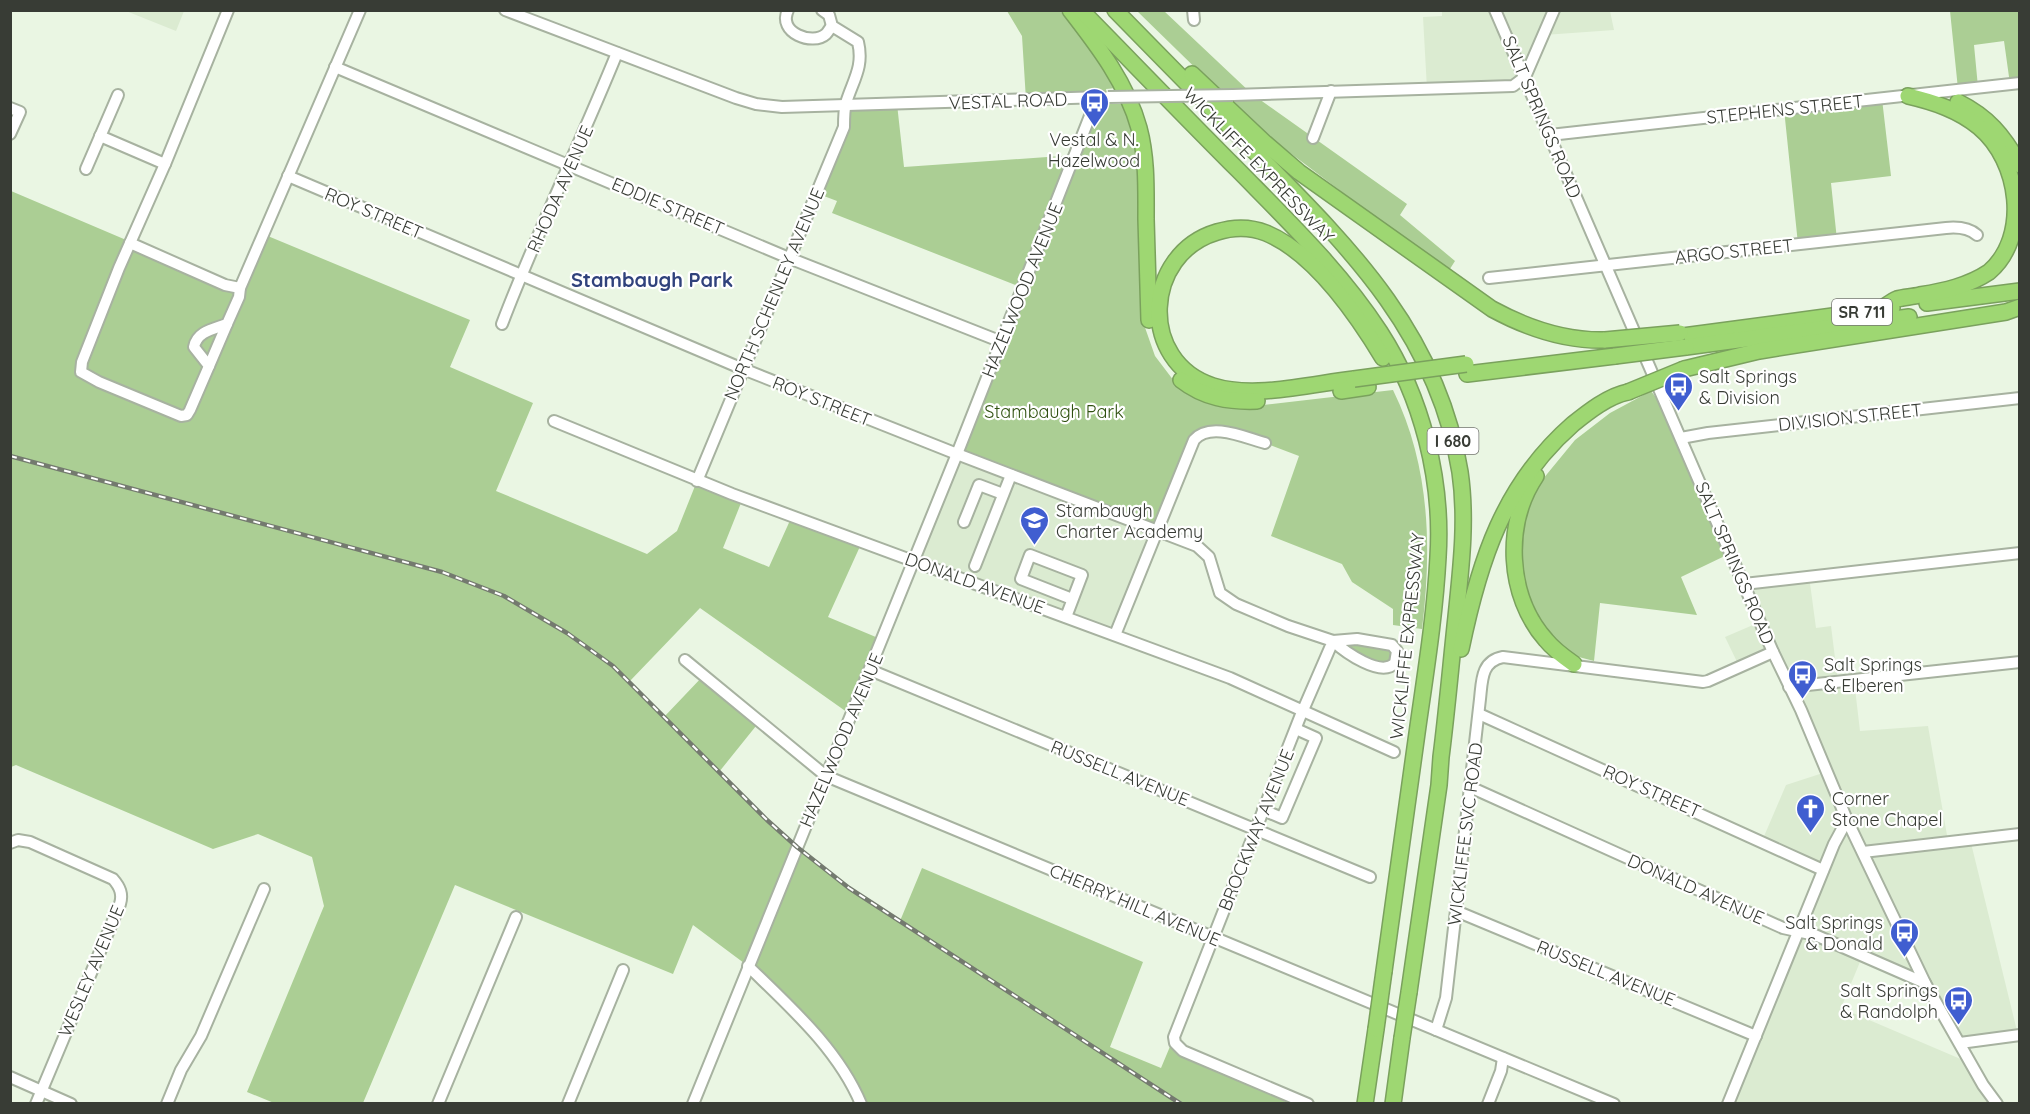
<svg xmlns="http://www.w3.org/2000/svg" width="2030" height="1114" font-family="Quicksand,sans-serif">
  <rect width="100%" height="100%" fill="#eaf6e3"/>
  <g fill="#dbebd1">
    <polygon points="1442,10 1610,11 1614,30 1544,35 1519,83 1427,89 1423,17 1442,16"/>
    <polygon points="126,11 184,11 176,31"/>
    <polygon points="957,454 1157,531 1115,635 914,561"/>
    <polygon points="1809,576 1816,628 1831,626 1838,682 1854,680 1860,731 1928,726 1948,841 1970,839 2018,1035 1960,1043 1932,992 1862,957 1841,1008 1970,1063 1997,1103 1728,1103 1823,870 1762,841 1786,785 1826,772 1773,652 1740,668 1725,637 1760,622 1744,584"/>
  </g>
  <g fill="#abce94">
    <path d="M1007,11H1060L1089,47L1117,88L1106,89L1109,104H1125L1134,131L1139,165L1142,319L1155,356L1174,381L1245,407L1393,390C1430,465 1432,548 1422,629L1393,625V609L1352,582L1342,564L1271,536L1299,456L1265,443L1220,432L1197,436L1157,531L957,454L1023,288L832,213L837,201L816,193L844,127L845,106L897,104L904,167L1075,155L1097,98L1026,100L1022,36Z"/>
    <polygon points="1137,11 1164,11 1252,94 1407,204 1400,215 1455,261 1448,272 1257,128"/>
    <polygon points="1950,11 2019,11 2019,83 2010,84 2004,41 1974,45 1978,87 1958,89"/>
    <polygon points="1882,99 1891,176 1831,183 1837,240 1798,244 1784,109"/>
    <polygon points="11,191 239,288 263,234 470,320 450,367 533,403 496,491 647,554 677,531 697,481 743,498 723,548 769,567 792,516 862,542 828,617 883,640 851,715 700,608 629,682 664,717 704,675 760,721 719,772 797,847 849,888 900,921 922,868 1143,962 1110,1047 1161,1068 1174,1037 1174,1041 1287,1095 1284,1104 861,1103 849,1080 748,966 693,925 673,974 455,885 363,1103 274,1103 247,1092 324,906 312,857 258,834 213,849 16,765 11,767"/>
    <polygon points="1651,391 1671,417 1731,553 1681,577 1697,615 1600,603 1594,661 1575,656 1561,647 1535,616 1520,570 1522,521 1538,485 1575,440 1610,413"/>
    <polygon points="1344,638 1395,647 1388,669 1341,648"/>
  </g>
  <g fill="none" stroke-linecap="round" stroke-linejoin="round">
    <defs>
      <g id="minor">
        <path d="M228,10L165,164L119,268L82,362L81,372L99,382L181,416L187,415L190,410L209,366L194,347C197,331 214,329 227,324L239,297L240,288L360,10"/>
        <polyline points="505,10 736,98 756,104 782,107 1102,97"/>
        <path d="M788,10C777,33 813,46 826,34C828,32 830,28 832,26"/>
        <polyline points="1193,10 1194,20"/>
        <polyline points="1495,10 1773,652 1801,710 1847,820 1925,983 1983,1085 1997,1104"/>
        <polyline points="335,67 789,258 1002,342"/>
        <polyline points="1233,95 1513,86 1525,77 1554,10"/>
        <polyline points="10,108 20,112 10,134"/>
        <polyline points="1550,135 2020,83"/>
        <polyline points="100,136 165,164"/>
        <polyline points="1313,138 1331,91"/>
        <polyline points="86,169 118,95"/>
        <path d="M288,176L743,369L957,454L1197,546L1209,557L1220,593L1236,604L1288,626L1333,641L1357,639L1392,645L1397,651L1395,663C1381,678 1345,652 1333,641L1300,717L1174,1037L1175,1043L1183,1051L1308,1104"/>
        <polyline points="130,243 225,285 240,288"/>
        <path d="M1489,278L1946,228C1956,227 1969,228 1977,235"/>
        <path d="M502,324C537,232 580,144 617,53"/>
        <polyline points="209,366 227,324"/>
        <polyline points="554,421 732,494 1230,678 1394,752"/>
        <polyline points="1681,438 1708,433 2020,398"/>
        <path d="M697,481L844,127C844,119 844,110 846,103C853,80 864,67 858,42L832,26L829,15L822,10"/>
        <polyline points="964,522 979,485 1003,494"/>
        <polyline points="975,566 1011,475"/>
        <polyline points="1744,584 2020,553"/>
        <polyline points="1066,617 1082,575 1030,555 1021,579 1072,599"/>
        <path d="M1115,635L1194,440C1210,421 1246,438 1265,443"/>
        <polyline points="685,660 826,776 1614,1104"/>
        <polyline points="870,670 1370,877"/>
        <polyline points="1789,687 2020,662"/>
        <polyline points="1479,714 1823,870"/>
        <polyline points="1470,787 1783,928 1815,935 1925,983"/>
        <polyline points="1263,810 1282,818 1316,738 1296,729"/>
        <path d="M10,843L18,840L30,842L113,879C120,887 123,894 120,904L36,1104"/>
        <polyline points="1863,852 2020,834"/>
        <polyline points="1456,911 1756,1036"/>
        <path d="M748,966C790,1007 838,1049 861,1104"/>
        <path d="M1436,1030L1446,998L1480,699C1482,681 1481,661 1503,657L1703,682L1708,681L1773,652"/>
        <polyline points="1960,1043 2020,1035"/>
        <polyline points="10,1077 71,1104"/>
        <polyline points="167,1104 181,1070 201,1036 264,889"/>
        <polyline points="438,1104 516,917"/>
        <polyline points="568,1104 623,970"/>
        <polyline points="693,1104 957,454 1097,98"/>
        <polyline points="1488,1104 1501,1071 1503,1058"/>
        <polyline points="1728,1104 1834,844 1847,820"/>
      </g>
      <g id="highway">
        <path d="M1070,10C1098,46 1127,84 1139,128C1147,158 1146,189 1146,219C1147,253 1148,287 1149,320"/>
        <path d="M1081,10C1134,64 1186,118 1239,171C1289,222 1341,272 1380,332C1422,397 1443,480 1438,557C1435,614 1426,670 1418,726C1407,808 1395,889 1384,971"/>
        <path d="M1115,10C1162,58 1209,106 1256,153C1349,247 1438,334 1460,472C1467,520 1461,568 1456,617C1451,663 1447,710 1441,757L1439,785L1409,992"/>
        <path d="M1192,74L1264,142L1299,172L1492,309C1527,328 1565,341 1605,340"/>
        <path d="M1958,102C1988,117 2003,135 2020,165"/>
        <polyline points="1927,303 2020,291"/>
        <path d="M1881,309C1886,306 1892,301 1897,299C1904,297 1912,297 1920,295C1944,291 1968,286 1989,272C2030,237 2020,161 1979,127C1958,110 1934,102 1908,96"/>
        <polyline points="1683,336 1892,308"/>
        <polyline points="1686,347 1909,317"/>
        <polyline points="1684,369 1759,351 2006,312 2020,307"/>
        <polyline points="1467,374 1615,356"/>
        <path d="M1354,379C1311,384 1254,399 1213,386C1138,362 1143,254 1217,232C1233,227 1251,227 1266,233C1315,253 1357,315 1383,358"/>
        <path d="M1181,380C1204,398 1229,402 1257,401"/>
        <polyline points="1341,391 1368,387"/>
        <path d="M1536,476C1504,524 1507,596 1546,640C1554,650 1564,657 1574,664"/>
        <path d="M1461,649C1479,562 1503,485 1573,424C1588,412 1608,396 1628,392"/>
        <polyline points="1365,1104 1376,1029"/>
        <polyline points="1393,1104 1402,1038"/>
      </g>
    </defs>
    <use href="#minor" stroke="#a7b2a0" stroke-width="14"/>
    <use href="#highway" stroke="#7aa15d" stroke-width="18"/>
    <use href="#minor" stroke="#fff" stroke-width="10"/>
    <use href="#highway" stroke="#9ed772" stroke-width="15"/>
    <defs>
      <polyline id="rail" points="10,456 442,572 504,596 567,633 613,666 767,820 797,847 849,888 1181,1104"/>
    </defs>
    <use href="#rail" stroke="#747a6f" stroke-width="4.5"/>
    <use href="#rail" stroke="#fff" stroke-width="2" stroke-dasharray="7" stroke-linecap="butt"/>
    <defs>
      <polyline id="minor-bridge" points="1108,97 1233,95"/>
      <g id="highway-bridge">
        <polyline points="1605,340 1680,333"/>
        <polyline points="1615,356 1686,347"/>
        <polyline points="1354,379 1466,364"/>
        <polyline points="1628,392 1684,369"/>
        <polyline points="1376,1029 1384,971"/>
        <polyline points="1402,1038 1409,992"/>
      </g>
    </defs>
    <use href="#minor-bridge" stroke="#a7b2a0" stroke-width="14" stroke-linecap="butt"/>
    <use href="#highway-bridge" stroke="#7aa15d" stroke-width="18" stroke-linecap="butt"/>
    <use href="#minor-bridge" stroke="#fff" stroke-width="10"/>
    <use href="#highway-bridge" stroke="#9ed772" stroke-width="15"/>
  </g>
  <defs>
    <symbol id="bus-pin" viewBox="-11 -11 22 30"><path d="M0 17L-7.5 6A9.5 9.5 0 1 1 7.5 6Z" fill="#405ed0" stroke="#fff"/><path d="M-5-6H5V4H4V6H2V4H-2V6H-4V4H-5ZM-3.5-4V0h7V-4ZM-3.5 1.2v1.5H-2V1.2ZM2 1.2v1.5H3.5V1.2Z" fill="#fff"/></symbol>
    <symbol id="school-pin" viewBox="-11 -11 22 30"><path d="M0 17L-7.5 6A9.5 9.5 0 1 1 7.5 6Z" fill="#405ed0" stroke="#fff"/><path d="M0-5L7-2L0 1L-7-2ZM-4 1L0 2.5L4 1V4Q0 6-4 4Z" fill="#fff"/></symbol>
    <symbol id="church-pin" viewBox="-11 -11 22 30"><path d="M0 17L-7.5 6A9.5 9.5 0 1 1 7.5 6Z" fill="#405ed0" stroke="#fff"/><path d="M-1.2-6h2.4v3.5h3.3v2.4h-3.3V6h-2.4V-.1h-3.3v-2.4h3.3Z" fill="#fff"/></symbol>
  </defs>
  <g fill-rule="evenodd">
    <use href="#bus-pin" x="1078" y="86" width="33" height="45"/>
    <use href="#bus-pin" x="1662" y="370" width="33" height="45"/>
    <use href="#school-pin" x="1018" y="504" width="33" height="45"/>
    <use href="#bus-pin" x="1786" y="658" width="33" height="45"/>
    <use href="#church-pin" x="1794" y="792" width="33" height="45"/>
    <use href="#bus-pin" x="1888" y="916" width="33" height="45"/>
    <use href="#bus-pin" x="1942" y="984" width="33" height="45"/>
  </g>
  <g text-anchor="middle" dominant-baseline="central" stroke-width="4.5" stroke-linejoin="round" paint-order="stroke">
    <g fill="#fff" stroke="#747672" stroke-width="1.5">
      <rect x="1832" y="299" width="60" height="26" rx="4.5"/>
      <rect x="1427.5" y="428" width="51" height="26" rx="4.5"/>
    </g>
    <g font-size="16" font-weight="bold" fill="#383c35">
      <text x="1862" y="312">SR 711</text>
      <text x="1453" y="441">I 680</text>
    </g>
    <g font-size="18" fill="#383c35" stroke="#fff">
      <text transform="translate(1008 101) rotate(-2)">VESTAL ROAD</text>
      <text transform="translate(1785 109) rotate(-6)">STEPHENS STREET</text>
      <text transform="translate(1542 117) rotate(67)">SALT SPRINGS ROAD</text>
      <text transform="translate(1259 165) rotate(46)">WICKLIFFE EXPRESSWAY</text>
      <text transform="translate(560 189) rotate(-66)">RHODA AVENUE</text>
      <text transform="translate(668 206) rotate(23)">EDDIE STREET</text>
      <text transform="translate(374 213) rotate(23)">ROY STREET</text>
      <text transform="translate(1734 251) rotate(-6)">ARGO STREET</text>
      <text transform="translate(1022 290) rotate(-68)">HAZELWOOD AVENUE</text>
      <text transform="translate(774 294) rotate(-67)">NORTH SCHENLEY AVENUE</text>
      <text transform="translate(822 401) rotate(22)">ROY STREET</text>
      <text transform="translate(1850 417) rotate(-6)">DIVISION STREET</text>
      <text transform="translate(1735 563) rotate(67)">SALT SPRINGS ROAD</text>
      <text transform="translate(975 583) rotate(20)">DONALD AVENUE</text>
      <text transform="translate(1407 636) rotate(-84)">WICKLIFFE EXPRESSWAY</text>
      <text transform="translate(841 740) rotate(-67)">HAZELWOOD AVENUE</text>
      <text transform="translate(1120 773) rotate(22)">RUSSELL AVENUE</text>
      <text transform="translate(1652 791) rotate(24)">ROY STREET</text>
      <text transform="translate(1256 830) rotate(-68)">BROCKWAY AVENUE</text>
      <text transform="translate(1465 834) rotate(-83)">WICKLIFFE SVC ROAD</text>
      <text transform="translate(1696 889) rotate(24)">DONALD AVENUE</text>
      <text transform="translate(1135 905) rotate(23)">CHERRY HILL AVENUE</text>
      <text transform="translate(91 971) rotate(-67)">WESLEY AVENUE</text>
      <text transform="translate(1606 973) rotate(22)">RUSSELL AVENUE</text>
    </g>
    <g font-size="18" fill="#383c35" stroke="#fff" text-anchor="start">
      <text x="1094" y="139" text-anchor="middle">Vestal &amp; N.<tspan x="1094" dy="21">Hazelwood</tspan></text>
      <text x="1699" y="376">Salt Springs<tspan x="1699" dy="21">&amp; Division</tspan></text>
      <text x="1056" y="510">Stambaugh<tspan x="1056" dy="21">Charter Academy</tspan></text>
      <text x="1824" y="664">Salt Springs<tspan x="1824" dy="21">&amp; Elberen</tspan></text>
      <text x="1832" y="798">Corner<tspan x="1832" dy="21">Stone Chapel</tspan></text>
      <text x="1883" y="922" text-anchor="end">Salt Springs<tspan x="1883" dy="21">&amp; Donald</tspan></text>
      <text x="1938" y="990" text-anchor="end">Salt Springs<tspan x="1938" dy="21">&amp; Randolph</tspan></text>
    </g>
    <g font-size="18" fill="#305111" stroke="#fff">
      <text x="1054" y="411">Stambaugh Park</text>
    </g>
    <g font-size="20" font-weight="bold" fill="#30427c" stroke="#fff">
      <text x="652" y="279">Stambaugh Park</text>
    </g>
  </g>
  <rect width="2030" height="1114" fill="none" stroke="#383c35" stroke-width="24"/>
</svg>
